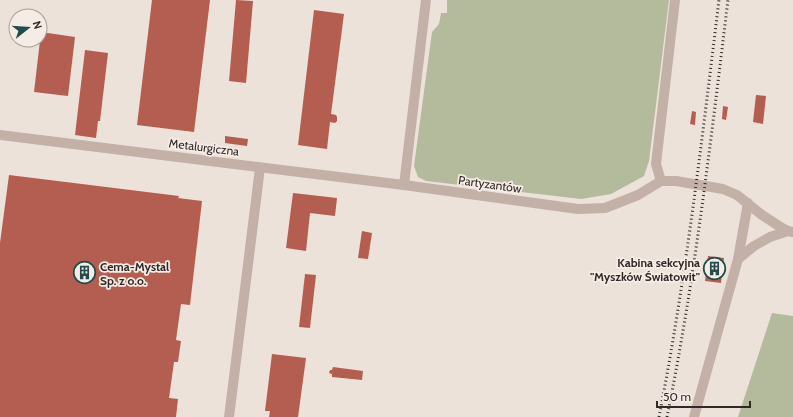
<svg xmlns="http://www.w3.org/2000/svg" width="793" height="417" font-family="Cabin,sans-serif">
  <rect width="100%" height="100%" fill="#ede2da"/>
  <g fill="#b4ba9c">
    <polygon points="447,0 669,0 649,161 644,176 611,194 581,199 426,181 418,177 414,166 432,32 439,24 441,13 447,13"/>
    <polygon points="772,313 793,316 793,417 738,417"/>
  </g>
  <g fill="#b45d51">
    <polygon points="152,0 210,0 194,132 137,125"/>
    <polygon points="236,0 253,1 246,83 229,81"/>
    <polygon points="314,10 344,14 331,114 336,115 337,117 337,121 335,123 330,122 327,149 298,145"/>
    <polygon points="41,32 75,37 68,96 34,92"/>
    <polygon points="85,50 108,53 100,121 98,121 96,138 75,135"/>
    <polygon points="756,95 766,96 763,124 753,122"/>
    <polygon points="723,106 728,107 726,120 722,119"/>
    <polygon points="692,111 696,112 695,125 690,124"/>
    <polygon points="225,136 248,139 247,146 225,143"/>
    <polygon points="9,175 179,196 178,198 202,201 190,305 181,304 176,340 181,341 178,362 174,362 169,398 178,399 176,417 0,417 0,243"/>
    <polygon points="293,193 337,198 335,216 310,213 306,251 286,248"/>
    <polygon points="362,231 372,233 368,259 358,258"/>
    <polygon points="708,256 724,258 721,283 705,281"/>
    <polygon points="305,274 316,275 310,328 299,327"/>
    <polygon points="272,354 306,358 298,417 269,417 270,411 265,411"/>
    <polygon points="333,367 363,371 362,380 332,377 332,374 329,373 330,370 332,370"/>
  </g>
  <g fill="none" stroke-linecap="round" stroke-linejoin="round">
    <g stroke="#c3b1a8" stroke-width="10">
      <polyline points="0,135 404,185 578,209 605,208 638,195 661,181 676,181 723,189 737,195 762,215 779,226 788,231 793,232"/>
      <polyline points="661,181 656,164 675,0"/>
      <polyline points="404,185 426,0"/>
      <polyline points="738,259 754,246 770,237 788,231"/>
      <polyline points="229,417 260,168"/>
      <polyline points="694,417 738,259 748,203"/>
    </g>
    <g stroke="#312927" stroke-width="3" stroke-dasharray="1 3" stroke-linecap="butt">
      <path d="M659,417C686,279 702,139 719,0"/>
      <path d="M667,417C695,279 711,139 728,0"/>
    </g>
  </g>
  <defs>
    <symbol id="building-ring" viewBox="-11 -11 22 22"><circle r="9.5" fill="#f6ece6" stroke="#234d4a" stroke-width="1.5"/><path d="M-4-6H4V6H1V3H-1V6H-4ZM-2.5-4.3h1.7v1.8h-1.7ZM.8-4.3h1.7v1.8H.8ZM-2.5-1h1.7V.8h-1.7ZM.8-1h1.7V.8H.8Z" fill="#234d4a"/></symbol>
  </defs>
  <g fill-rule="evenodd">
    <use href="#building-ring" x="702" y="256" width="25" height="25"/>
    <use href="#building-ring" x="72" y="260" width="25" height="25"/>
  </g>
  <g text-anchor="middle" dominant-baseline="central" stroke-width="3.5" stroke-linejoin="round" paint-order="stroke">
    <g font-size="12" fill="#312927" stroke="#f6ece6">
      <text transform="translate(204 147) rotate(7)">Metalurgiczna</text>
      <text transform="translate(490 184) rotate(8)">Partyzantów</text>
    </g>
    <g font-size="12" font-weight="bold" fill="#312927" stroke="#f6ece6" text-anchor="end">
      <text x="700" y="262">Kabina sekcyjna<tspan x="700" dy="14">"Myszków Światowit"</tspan></text>
      <text x="100" y="266" text-anchor="start">Cema-Mystal<tspan x="100" dy="14">Sp. z o.o.</tspan></text>
    </g>
  </g>
  <g transform="translate(28 28) rotate(73)"><circle r="19" fill="#f6ece6" stroke="#a79e9a"/>
  <path d="M0-3L7 15L0 10L-7 15Z" fill="#234d4a"/>
  <text y="-6" font-size="11" font-weight="bold" text-anchor="middle" fill="#312927">N</text>
  </g>
  <path d="M657 401v6h93v-6" fill="none" stroke="#312927" stroke-width="2"/>
  <text x="663" y="401" font-size="12" fill="#312927" stroke="#f6ece6" stroke-width="3" paint-order="stroke">50 m</text>
</svg>
